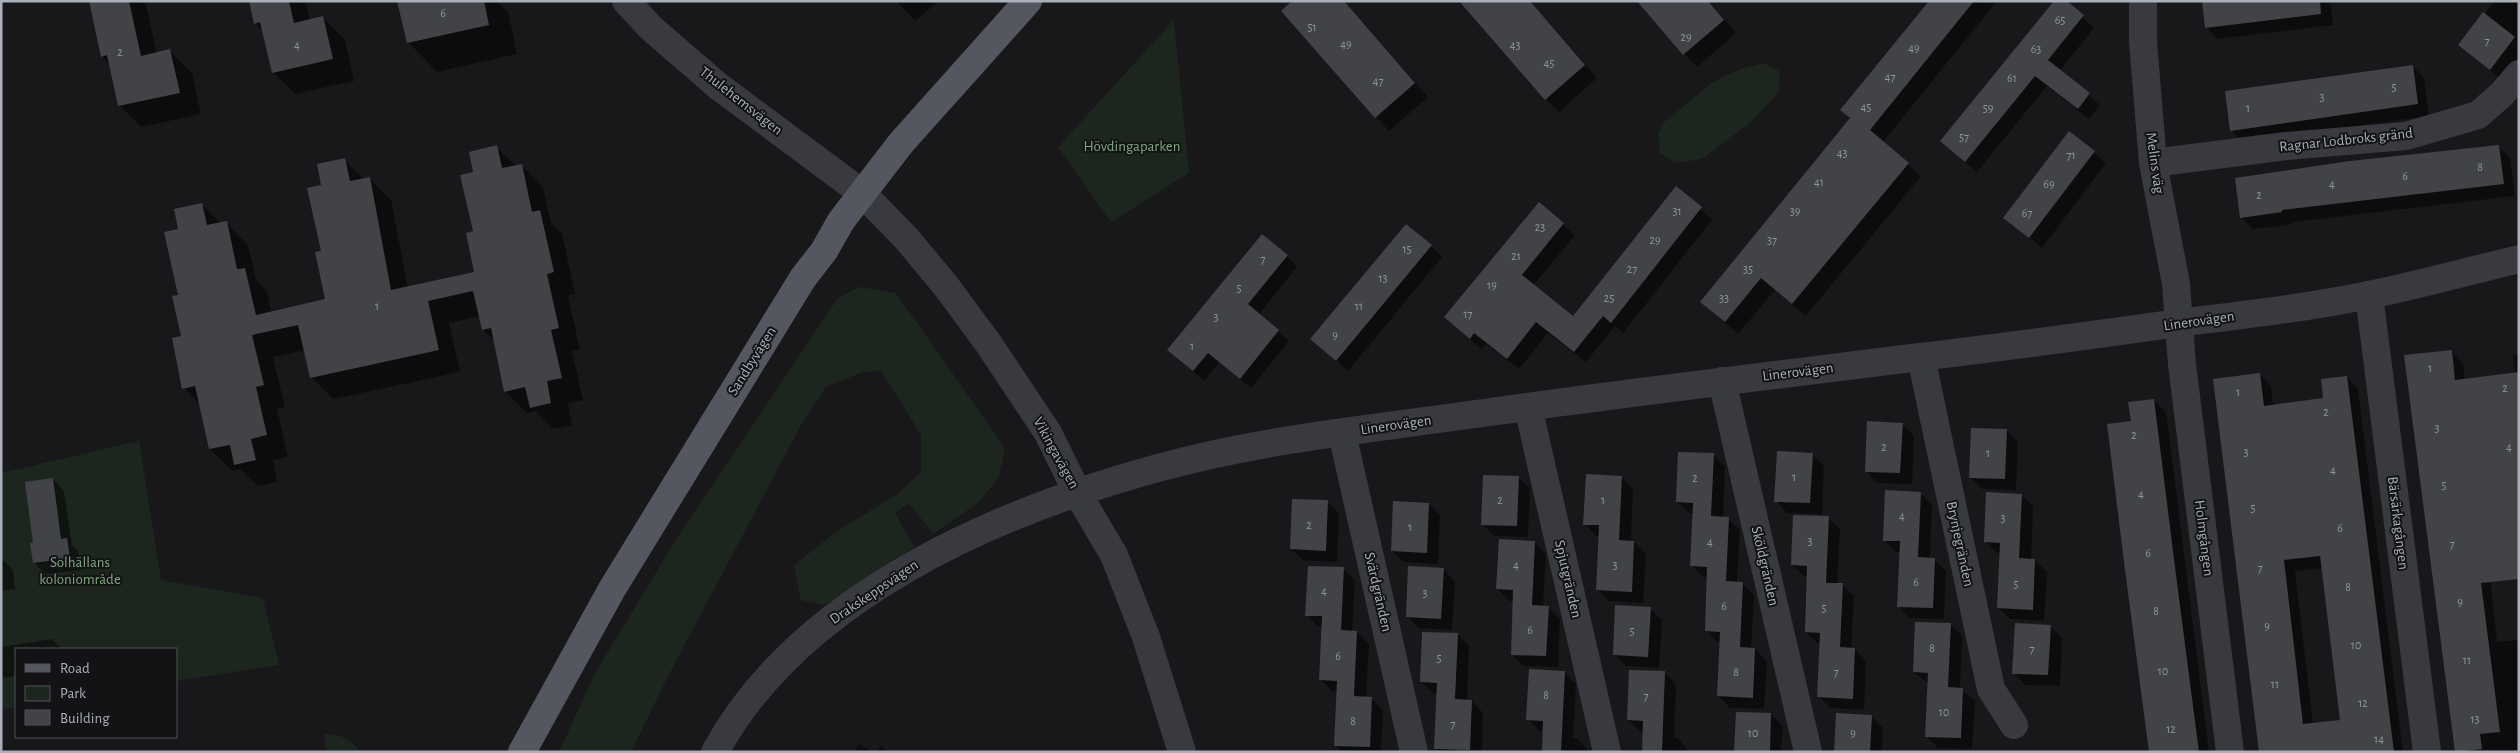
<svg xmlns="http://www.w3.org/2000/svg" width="2520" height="753" font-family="'Alegreya Sans',sans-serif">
  <rect width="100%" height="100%" fill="#18181a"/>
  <g fill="#1d261e">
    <polygon points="1174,20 1189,173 1111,222 1058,147"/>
    <polygon points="1763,63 1780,72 1778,93 1751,122 1702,159 1676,163 1660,153 1658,134 1663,123 1713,82 1740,69"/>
    <polygon points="859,287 895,293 908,310 1005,448 999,477 978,503 933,534 909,503 895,513 914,547 825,605 801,600 794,565 836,532 899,493 921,472 921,435 881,371 862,372 826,387 801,425 665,682 631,752 559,752 595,673 677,538 838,298"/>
    <polygon points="139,441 161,580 263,598 279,665 176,681 176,649 16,649 16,707 1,709 1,473"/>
    <path d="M324,735C339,733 351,739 360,752H327Z"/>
  </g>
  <g fill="#0007" fill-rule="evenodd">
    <polygon points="90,1 145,1 157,54 170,51 192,73 201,114 141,127 119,105 110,65 102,56"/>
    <polygon points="250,1 306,1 310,21 323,18 345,40 354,81 295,94 273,72 264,32 255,23"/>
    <polygon points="398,1 497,1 508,12 517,54 437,72 408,42"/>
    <polygon points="896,1 939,1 915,21"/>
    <polygon points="1344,1 1428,97 1389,131 1283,11"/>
    <polygon points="1530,1 1597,78 1559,112 1546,99"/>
    <polygon points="1708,1 1736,33 1697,67 1684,54"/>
    <polygon points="1931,1 1997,1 1883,142 1921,176 1806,316 1775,290 1738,334 1702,302 1851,119"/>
    <polygon points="2065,1 2094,28 2060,70 2100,105 2089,119 2047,86 1977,172 1941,141"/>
    <polygon points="2203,1 2330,1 2333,25 2218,39 2207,28"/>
    <polygon points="2495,1 2519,1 2519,59 2502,80 2460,45"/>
    <polygon points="2413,66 2424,78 2429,116 2243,142 2231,130"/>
    <polygon points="2069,132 2106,163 2042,248 2005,217"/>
    <polygon points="2498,146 2510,158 2515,196 2293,222 2293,224 2253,229 2241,217"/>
    <polygon points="496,147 516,166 521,165 543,187 551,223 562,233 575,294 568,296 580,350 572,351 583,400 568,403 572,425 553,429 535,411 527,413 505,391 495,341 483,330 480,316 449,323 460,372 333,399 311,377 305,350 273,357 285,407 277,409 288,457 273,460 277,482 258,486 240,469 232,471 210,449 201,405 184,388 180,230 201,204 221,224 226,223 248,245 256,280 267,291 271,312 327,300 323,252 323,186 344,160 364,179 369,178 391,200 408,288 476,273 475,173"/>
    <polygon points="1676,188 1712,220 1623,333 1615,326 1586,362 1548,333 1519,369 1486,344 1481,349 1445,317 1539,204 1575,235 1533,286 1573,318"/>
    <polygon points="1431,246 1442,257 1348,371 1312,339"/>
    <polygon points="1287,256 1297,267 1259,314 1289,341 1251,388 1219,362 1204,381 1169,350"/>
    <polygon points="2451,351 2463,363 2465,380 2515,374 2513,355 2519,354 2519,580 2507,488 2481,491 2497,642 2519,640 2519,752 2456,752"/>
    <path d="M2260,375L2271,386L2273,406L2325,399L2347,377L2358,389L2403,752H2261ZM2322,568L2341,721L2313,724L2295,571Z"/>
    <polygon points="2154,400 2166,412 2209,752 2150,752 2132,422"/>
    <polygon points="1902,424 1914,436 1912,484 1877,483 1866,471"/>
    <polygon points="2006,430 2018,442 2016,490 1982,489 1970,477"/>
    <polygon points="1812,454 1824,466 1822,514 1787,513 1776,501"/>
    <polygon points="1714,455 1725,466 1723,518 1728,519 1740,530 1737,583 1742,583 1754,595 1751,649 1755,649 1767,661 1764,709 1730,708 1719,696 1721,642 1717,642 1706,630 1708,577 1703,577 1692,566 1694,514 1689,513 1677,502"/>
    <polygon points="1621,477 1633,489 1631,542 1634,542 1646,554 1643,603 1609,601 1597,589 1600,536 1596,536 1585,524"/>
    <polygon points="1519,478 1530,489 1528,537 1494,536 1482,524"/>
    <polygon points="53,479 64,491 72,545 78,551 81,570 45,574 34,563 35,544"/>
    <polygon points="1920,493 1932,505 1930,559 1934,559 1946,571 1944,619 1910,618 1898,606 1900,552 1896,552 1884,540"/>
    <polygon points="2022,495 2033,506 2031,560 2035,560 2047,572 2044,621 2010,619 1998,607 2001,553 1997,553 1985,541"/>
    <polygon points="1328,502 1339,513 1337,562 1303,560 1291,549"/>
    <polygon points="1429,504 1440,515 1438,564 1404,562 1392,551"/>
    <polygon points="1828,518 1840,529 1837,584 1842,585 1854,596 1851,649 1855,649 1866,661 1864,710 1830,708 1819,696 1821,643 1817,643 1806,632 1808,577 1804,576 1792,565"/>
    <polygon points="1534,542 1546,554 1543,607 1548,607 1560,619 1558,667 1523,666 1512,654 1514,601 1509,601 1498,589"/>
    <polygon points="1,558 13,570 15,589 1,591"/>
    <polygon points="1343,569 1355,580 1352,632 1357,632 1369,644 1366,698 1371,698 1383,710 1381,752 1342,752 1335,745 1337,691 1332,691 1321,680 1323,627 1318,627 1307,615"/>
    <polygon points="1443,569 1455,581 1452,630 1419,628 1407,616"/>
    <polygon points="1650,608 1662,620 1659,668 1626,666 1614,655"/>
    <polygon points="1951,625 1962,636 1960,689 1975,701 1972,749 1938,748 1926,736 1929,684 1914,672"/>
    <polygon points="2050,626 2062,638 2060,686 2025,685 2014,673"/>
    <polygon points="1458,635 1469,646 1467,701 1472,701 1483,713 1482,752 1439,752 1435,748 1438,693 1433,693 1421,682"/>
    <polygon points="52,639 62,649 16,649 16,676 1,678 1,647"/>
    <polygon points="1564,672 1576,684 1573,738 1578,739 1589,752 1543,752 1544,731 1539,731 1528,719"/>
    <polygon points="1665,673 1676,684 1674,738 1678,738 1689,752 1643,752 1644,732 1640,731 1628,720"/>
    <polygon points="1771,714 1783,726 1781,752 1735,752"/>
    <polygon points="1871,716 1883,728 1882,752 1835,752"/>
    <polygon points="859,744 873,752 854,752"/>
    <polygon points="880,746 889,752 877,752"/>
  </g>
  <g fill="#424347" fill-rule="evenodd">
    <polygon points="89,1 129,1 141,56 170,49 180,93 118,106 107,55 101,57"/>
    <polygon points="249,1 289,1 294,23 323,16 333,59 272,73 260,22 254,24"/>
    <polygon points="397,1 484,1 489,25 407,43"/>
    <polygon points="1292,1 1344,1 1415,83 1375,118 1281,11"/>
    <polygon points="1459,1 1530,1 1585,65 1545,100"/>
    <polygon points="1637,1 1708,1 1724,20 1683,55"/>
    <polygon points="1929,1 1974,1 1870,130 1909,163 1792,304 1761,278 1725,322 1700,302 1850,118 1840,110"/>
    <polygon points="2054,1 2067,1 2084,15 2048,60 2090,93 2078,109 2035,76 1965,162 1940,141"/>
    <polygon points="2202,1 2320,1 2321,14 2205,28"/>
    <polygon points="2483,12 2515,37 2490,70 2458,45"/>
    <polygon points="2413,65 2418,104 2230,131 2225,91"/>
    <polygon points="2069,131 2095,151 2029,238 2003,218"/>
    <polygon points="497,145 502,168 522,164 532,212 540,210 554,272 547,274 559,328 551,330 562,378 547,381 551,403 530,408 525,387 504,392 491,328 482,330 473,291 428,301 439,350 310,378 298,325 252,335 264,385 256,387 267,435 251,439 256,460 234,465 230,445 209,449 195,386 182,389 172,338 181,336 172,296 178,295 164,232 178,229 174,209 202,203 207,225 227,221 237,269 245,268 256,315 325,299 315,252 321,251 307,188 321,185 317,164 345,158 350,181 370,177 391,290 474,272 466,233 473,231 460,175 473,172 469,152"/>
    <polygon points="2499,145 2504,184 2282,210 2282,212 2240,218 2235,178 2350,161"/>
    <polygon points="1676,186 1702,207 1611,323 1603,316 1574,352 1536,322 1507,359 1474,333 1470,339 1444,317 1539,202 1564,223 1522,275 1573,316"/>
    <polygon points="1406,224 1432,245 1336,361 1310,339"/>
    <polygon points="1262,234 1288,255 1248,304 1279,330 1240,379 1208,353 1193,371 1167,350"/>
    <polygon points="2452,350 2455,380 2519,372 2519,579 2481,583 2500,732 2480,734 2482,749 2455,752 2404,355"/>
    <path d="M2260,373L2264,406L2323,398L2321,379L2347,376L2394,752H2259L2213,379ZM2320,556L2340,720L2303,724L2284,560Z"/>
    <polygon points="2154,399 2176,575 2199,752 2149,752 2125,570 2107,424 2131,421 2128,402"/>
    <polygon points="1867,421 1903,423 1900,473 1865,472"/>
    <polygon points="1971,428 2007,429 2005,479 1969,478"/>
    <polygon points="1777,451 1813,453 1810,503 1774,502"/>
    <polygon points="1678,452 1714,453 1711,516 1729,517 1726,581 1743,582 1740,647 1755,648 1753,698 1717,696 1720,632 1705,631 1707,567 1690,566 1693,503 1676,502"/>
    <polygon points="1586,474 1622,476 1619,540 1634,541 1632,592 1596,590 1599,525 1583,525"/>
    <polygon points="1483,475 1519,476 1517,526 1481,525"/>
    <polygon points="53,478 61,539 67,538 70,558 33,563 30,543 33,543 25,482"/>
    <polygon points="1885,490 1921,492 1918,557 1935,558 1933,608 1897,607 1900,541 1883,541"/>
    <polygon points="1986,492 2022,494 2019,558 2035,559 2033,610 1997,608 2000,543 1984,542"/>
    <polygon points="1292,499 1328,500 1326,551 1290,549"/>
    <polygon points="1393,501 1429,503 1427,553 1391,551"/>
    <polygon points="1793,515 1829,516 1826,583 1843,583 1840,647 1855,648 1853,699 1817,697 1820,633 1805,632 1807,566 1791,565"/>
    <polygon points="1499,539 1535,541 1532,605 1549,606 1546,656 1511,655 1513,590 1496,589"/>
    <polygon points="1308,566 1344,567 1341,630 1357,631 1354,696 1372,697 1370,747 1334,746 1337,681 1319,680 1322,616 1305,616"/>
    <polygon points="1408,566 1444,568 1441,619 1406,617"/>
    <polygon points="1615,605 1651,607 1648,657 1613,655"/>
    <polygon points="1915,622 1951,623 1948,687 1963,688 1961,738 1925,737 1928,673 1913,672"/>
    <polygon points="2015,623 2051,625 2048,675 2012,674"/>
    <polygon points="1422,632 1458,633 1455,699 1472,700 1470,750 1434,749 1437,683 1420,682"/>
    <polygon points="1529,669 1565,671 1561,752 1542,752 1543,721 1526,720"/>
    <polygon points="1629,670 1665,671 1662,752 1642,752 1643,721 1627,720"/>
    <polygon points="1736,712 1771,713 1770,752 1734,752"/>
    <polygon points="1836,713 1872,715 1870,752 1834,752"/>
  </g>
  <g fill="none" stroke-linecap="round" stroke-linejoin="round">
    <g stroke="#383a40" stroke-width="28">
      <polyline points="626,1 651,28 718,86 862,193 906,238 946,286 988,343 1048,433 1078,494 1114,555 1146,637 1182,752"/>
      <polyline points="2143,1 2143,42 2153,163 2176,284 2182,364 2230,752"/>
      <polyline points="2153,163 2286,146 2406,136 2478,115 2502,94 2519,74"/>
      <polyline points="2369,295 2427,752"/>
      <polyline points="1921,357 1991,689 2014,725"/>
      <polyline points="1722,381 1808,752"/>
      <polyline points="1528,407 1607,752"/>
      <polyline points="1342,433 1414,752"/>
      <path d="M715,752C799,597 996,512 1158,468C1266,438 1380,428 1490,412C1634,392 1777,375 1920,357C2007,347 2092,335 2178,323C2242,315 2306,308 2369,295C2419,285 2469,271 2519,259"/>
    </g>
    <polyline stroke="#54575f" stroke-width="28" points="522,752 612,589 803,278 824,251 841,221 901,143 1028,1"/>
  </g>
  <g text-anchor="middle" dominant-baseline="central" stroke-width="4" stroke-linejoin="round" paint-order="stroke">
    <g font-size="12" fill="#8f959e">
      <text x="443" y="13">6</text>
      <text x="2060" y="20">65</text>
      <text x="1312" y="27">51</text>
      <text x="1686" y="37">29</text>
      <text x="2487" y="41">7</text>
      <text x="1346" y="44">49</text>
      <text x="297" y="45">4</text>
      <text x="1515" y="45">43</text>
      <text x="1914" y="48">49</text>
      <text x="2036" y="49">63</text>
      <text x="120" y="52">2</text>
      <text x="1549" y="63">45</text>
      <text x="1890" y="77">47</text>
      <text x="2012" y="78">61</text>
      <text x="1378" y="81">47</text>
      <text x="2394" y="87">5</text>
      <text x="2322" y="97">3</text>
      <text x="1866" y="107">45</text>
      <text x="1988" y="108">59</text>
      <text x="2248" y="108">1</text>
      <text x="1964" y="137">57</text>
      <text x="1842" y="153">43</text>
      <text x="2071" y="155">71</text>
      <text x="2480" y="167">8</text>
      <text x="2405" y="176">6</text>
      <text x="1819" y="182">41</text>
      <text x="2049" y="184">69</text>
      <text x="2332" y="184">4</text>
      <text x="2259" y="195">2</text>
      <text x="1677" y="211">31</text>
      <text x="1795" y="211">39</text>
      <text x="2027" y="213">67</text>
      <text x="1540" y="227">23</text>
      <text x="1655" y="240">29</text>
      <text x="1772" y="240">37</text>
      <text x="1407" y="249">15</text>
      <text x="1516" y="256">21</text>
      <text x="1263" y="259">7</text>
      <text x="1632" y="269">27</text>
      <text x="1748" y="269">35</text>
      <text x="1383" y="278">13</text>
      <text x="1492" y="285">19</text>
      <text x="1239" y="288">5</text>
      <text x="1609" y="298">25</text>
      <text x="1724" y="298">33</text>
      <text x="377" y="306">1</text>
      <text x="1359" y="306">11</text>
      <text x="1468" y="314">17</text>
      <text x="1216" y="317">3</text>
      <text x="1335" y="335">9</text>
      <text x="1192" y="346">1</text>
      <text x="2430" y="368">1</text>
      <text x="2505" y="388">2</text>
      <text x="2238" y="392">1</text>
      <text x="2326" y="412">2</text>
      <text x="2437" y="428">3</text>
      <text x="2134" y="435">2</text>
      <text x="1884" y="447">2</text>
      <text x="2509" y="447">4</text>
      <text x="2246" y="452">3</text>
      <text x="1988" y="453">1</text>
      <text x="2333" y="470">4</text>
      <text x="1794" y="477">1</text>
      <text x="1695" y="478">2</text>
      <text x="2444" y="485">5</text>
      <text x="2141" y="494">4</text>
      <text x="1500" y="500">2</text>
      <text x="1603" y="500">1</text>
      <text x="2253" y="508">5</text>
      <text x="1902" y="516">4</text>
      <text x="2003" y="518">3</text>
      <text x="1309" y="525">2</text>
      <text x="1410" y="527">1</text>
      <text x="2340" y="528">6</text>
      <text x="1810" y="541">3</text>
      <text x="1710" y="542">4</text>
      <text x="2452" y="544">7</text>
      <text x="2148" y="553">6</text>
      <text x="1516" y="565">4</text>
      <text x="1615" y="565">3</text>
      <text x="2260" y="568">7</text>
      <text x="1916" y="582">6</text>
      <text x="2016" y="584">5</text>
      <text x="2348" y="587">8</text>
      <text x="1324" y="591">4</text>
      <text x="1425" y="593">3</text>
      <text x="2460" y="602">9</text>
      <text x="1724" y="606">6</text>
      <text x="1824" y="608">5</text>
      <text x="2156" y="611">8</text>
      <text x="2267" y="626">9</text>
      <text x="1530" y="630">6</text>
      <text x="1632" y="631">5</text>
      <text x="2356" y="645">10</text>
      <text x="1932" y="648">8</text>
      <text x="2032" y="649">7</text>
      <text x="1338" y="656">6</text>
      <text x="1439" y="658">5</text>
      <text x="2467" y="660">11</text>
      <text x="2163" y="671">10</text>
      <text x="1736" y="672">8</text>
      <text x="1836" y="672">7</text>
      <text x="2275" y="684">11</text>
      <text x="1546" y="695">8</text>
      <text x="1646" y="696">7</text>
      <text x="2363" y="703">12</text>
      <text x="1944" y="712">10</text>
      <text x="2475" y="719">13</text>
      <text x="1353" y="721">8</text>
      <text x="1453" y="724">7</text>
      <text x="2171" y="729">12</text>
      <text x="1753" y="733">10</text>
      <text x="1853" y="733">9</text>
      <text x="2379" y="739">14</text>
    </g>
    <g font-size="15" fill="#a9b0bb" stroke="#131315">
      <text transform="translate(741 101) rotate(38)">Thulehemsvägen</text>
      <text transform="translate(2346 140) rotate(-6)">Ragnar Lodbroks gränd</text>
      <text transform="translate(2155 163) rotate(82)">Melins väg</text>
      <text transform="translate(2199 321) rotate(-8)">Linerovägen</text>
      <text transform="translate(752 361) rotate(-58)">Sandbyvägen</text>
      <text transform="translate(1798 372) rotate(-7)">Linerovägen</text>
      <text transform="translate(1396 425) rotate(-8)">Linerovägen</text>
      <text transform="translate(1056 453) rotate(61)">Vikingavägen</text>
      <text transform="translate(2398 523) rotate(83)">Bärsärkagången</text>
      <text transform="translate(2204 538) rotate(83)">Holmgången</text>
      <text transform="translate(1960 544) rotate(78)">Brynjegränden</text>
      <text transform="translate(1765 566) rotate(77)">Sköldgränden</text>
      <text transform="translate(1568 579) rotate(77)">Spjutgränden</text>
      <text transform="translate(874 592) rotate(-34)">Drakskeppsvägen</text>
      <text transform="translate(1378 592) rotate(77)">Svärdgränden</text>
    </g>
    <g font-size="15" fill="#7fa87f" stroke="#131315">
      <text x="1132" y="146">Hövdingaparken</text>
      <text x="80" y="562">Solhällans<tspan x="80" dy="17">koloniområde</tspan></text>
    </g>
  </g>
  <rect width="2520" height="753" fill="none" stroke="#a9b0bb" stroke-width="5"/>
  <rect x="15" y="648" width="162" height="90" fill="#131315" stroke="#4f5257"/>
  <rect x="25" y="664" width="25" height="8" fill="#54575f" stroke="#4f5257"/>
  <text x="60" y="673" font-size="15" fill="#a9b0bb">Road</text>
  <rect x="25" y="686" width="25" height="15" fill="#1d261e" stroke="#4f5257"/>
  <text x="60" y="698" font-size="15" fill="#a9b0bb">Park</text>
  <rect x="25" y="710" width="25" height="15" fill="#424347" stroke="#4f5257"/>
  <text x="60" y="723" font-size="15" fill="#a9b0bb">Building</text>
</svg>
